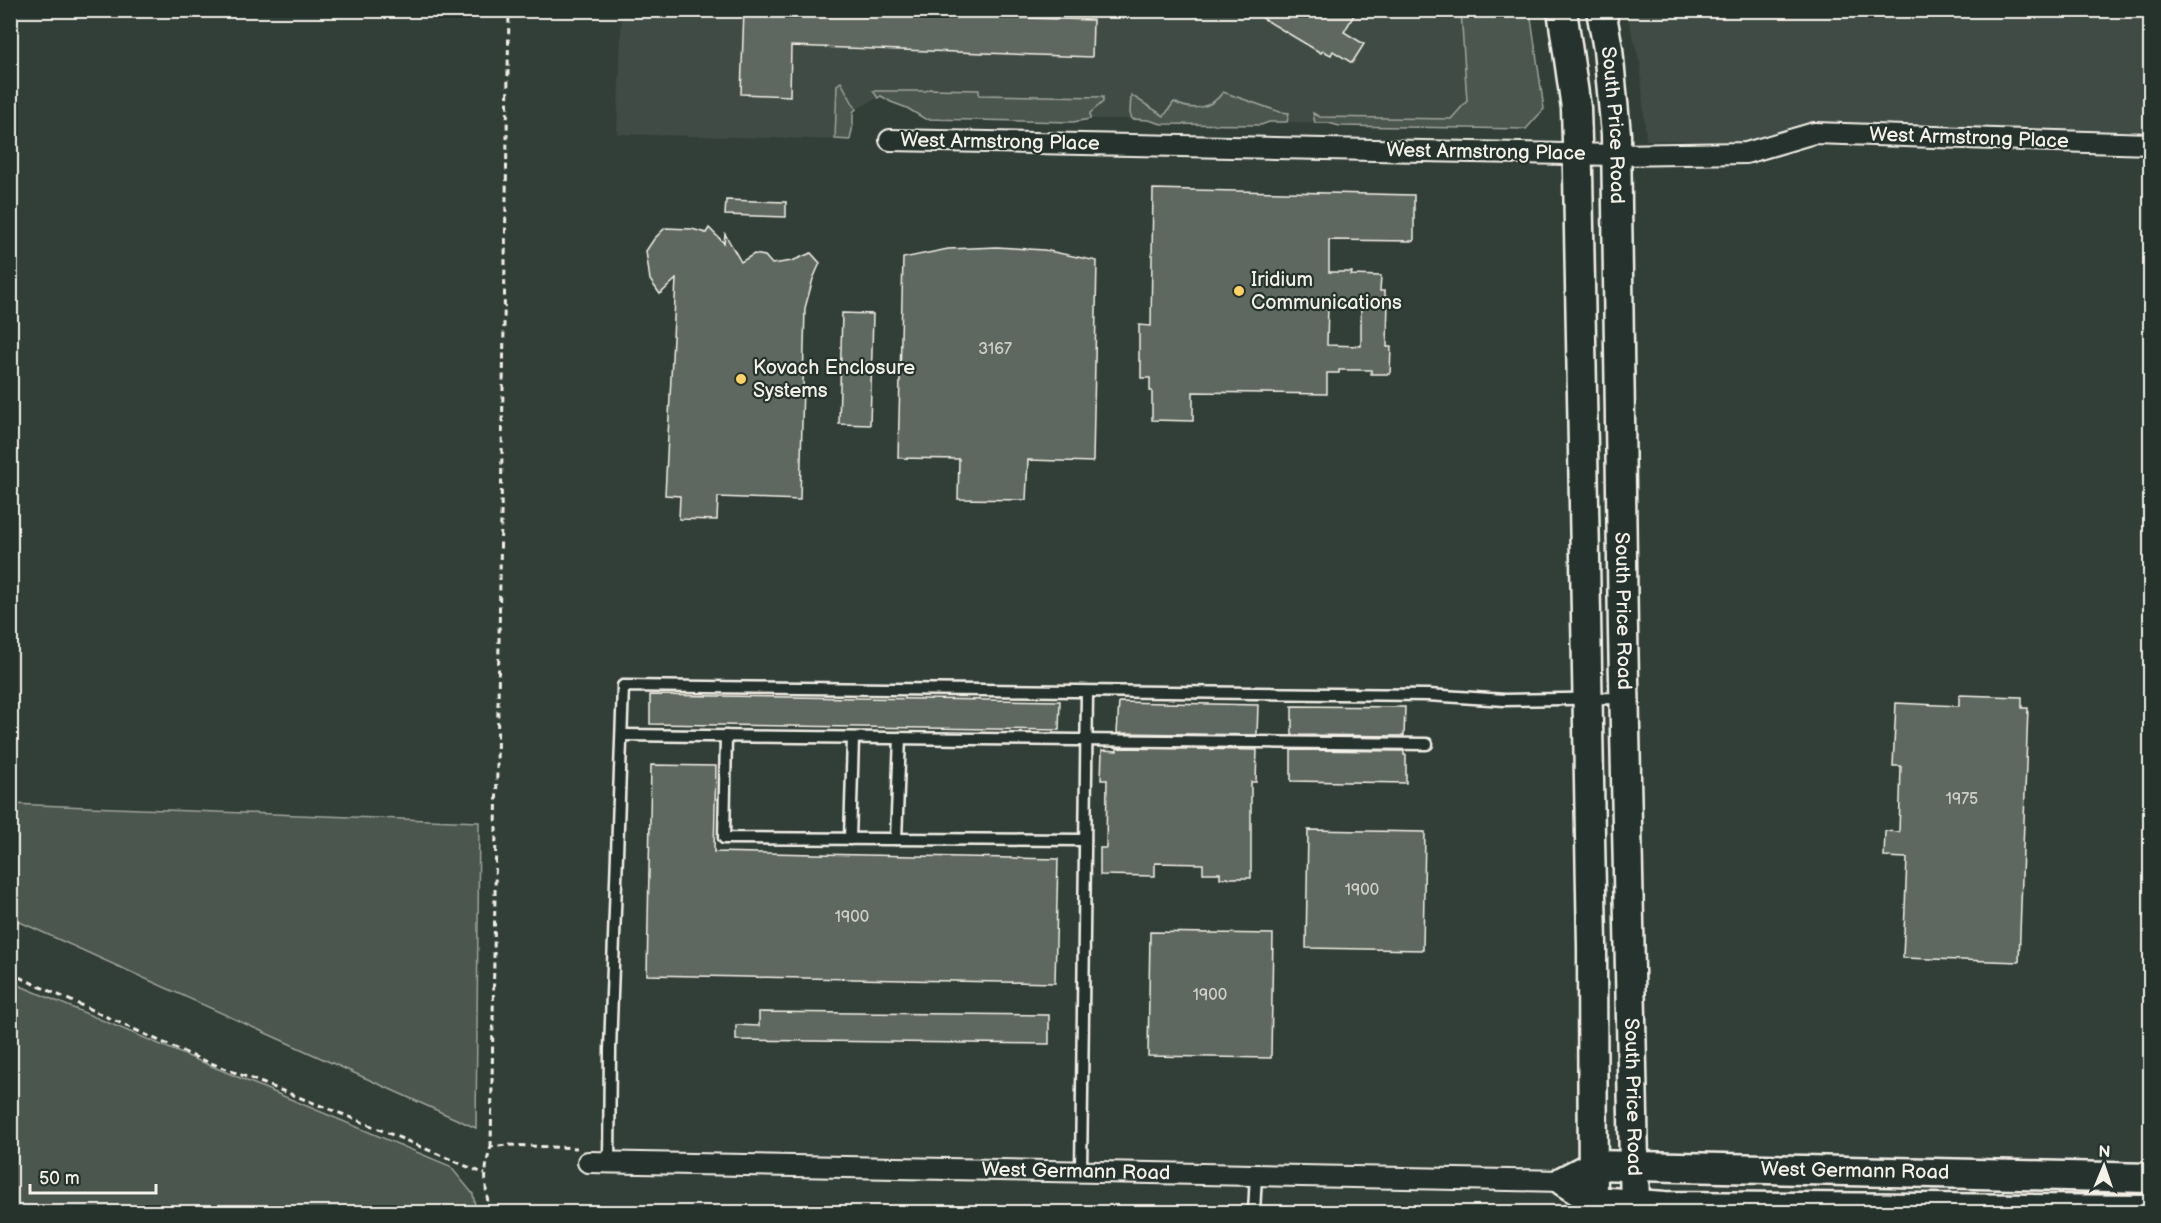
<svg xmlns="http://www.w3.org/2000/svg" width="2161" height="1223" font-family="'Balsamiq Sans',sans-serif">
  <rect width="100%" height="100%" fill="#323e38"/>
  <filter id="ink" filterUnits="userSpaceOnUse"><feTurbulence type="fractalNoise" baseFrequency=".0167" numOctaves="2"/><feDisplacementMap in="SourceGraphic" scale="12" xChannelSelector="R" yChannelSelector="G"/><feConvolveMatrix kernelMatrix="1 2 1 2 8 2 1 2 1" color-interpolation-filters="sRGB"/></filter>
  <g filter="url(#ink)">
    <g fill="#404b44">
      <polygon points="622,10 1530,11 1544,109 1526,129 1340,126 1328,123 1287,122 1269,122 1261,125 1162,124 1148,120 1132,119 1090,119 1073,122 925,119 907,108 891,102 881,96 853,111 853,125 850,140 617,134"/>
      <polygon points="1626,11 2150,11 2150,151 1646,140 1640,63"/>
    </g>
    <g fill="#4c564f" stroke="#a0a49c" stroke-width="1.5">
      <polygon points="1461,11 1530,11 1544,109 1526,129 1340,126 1328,123 1315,123 1313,113 1320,117 1451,119 1467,101"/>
      <polygon points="841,82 856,109 853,112 853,125 850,140 835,139 837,85"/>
      <polygon points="929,89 979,90 979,95 1103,97 1103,102 1090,113 1090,119 1073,122 925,119 907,108 891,102 881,96 878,98 873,91 926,91"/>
      <path d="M1223,92L1280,112L1289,113L1287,122H1269L1261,125L1162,124L1148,120L1132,119L1130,113L1131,95L1164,116L1174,102C1192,112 1211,109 1223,92Z"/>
      <polygon points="11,804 479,822 476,1128 11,918"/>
      <polygon points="11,982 450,1166 473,1194 476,1212 11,1212"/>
    </g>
    <g fill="#5f6861" stroke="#f4f1e8" stroke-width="1.5" fill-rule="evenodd">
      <polygon points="744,10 959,10 959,16 1093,20 1092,57 791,46 790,96 741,94"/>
      <polygon points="1249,10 1357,10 1344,32 1364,44 1352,63 1333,51 1331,55 1323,51 1321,53"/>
      <path d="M1153,189L1414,195V241L1329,240V272H1352L1351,275L1381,276L1380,291H1385V297H1388L1387,347H1391L1390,374H1371V370H1339V373H1327V394L1193,392V421L1152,420V391H1150V378H1141V361H1139V325L1151,326ZM1328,304H1361V346L1327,345Z"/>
      <polygon points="726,200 786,202 786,217 725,215"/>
      <polygon points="665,228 692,229 706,233 709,228 724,243 725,234 741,262 754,254 765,256 772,264 792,261 811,253 820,263 813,279 805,308 800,500 718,497 717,520 679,519 680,496 665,495 676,279 660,294 650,280 646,251 654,239"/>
      <polygon points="997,247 1044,250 1097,261 1093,462 1028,460 1026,500 958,499 959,459 898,458 903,258 948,249"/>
      <polygon points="842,313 873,314 870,425 839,424"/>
      <polygon points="650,695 1060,701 1059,730 650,724"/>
      <polygon points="1959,695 2022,697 2022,708 2028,708 2019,962 1903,958 1907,858 1884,857 1885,831 1899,832 1901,766 1893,766 1896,703 1959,706"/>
      <polygon points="1119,702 1258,705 1257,735 1117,733"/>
      <polygon points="1292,706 1405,707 1404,736 1292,735"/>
      <polygon points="1117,748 1257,750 1256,782 1251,782 1251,878 1220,878 1220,873 1203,873 1203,864 1155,863 1155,876 1100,875 1100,848 1106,848 1107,780 1101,780 1102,750 1117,751"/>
      <polygon points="1291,750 1404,751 1404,755 1406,755 1406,783 1291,781"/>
      <polygon points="651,765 716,766 714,852 1058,859 1055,983 647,975"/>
      <polygon points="1308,830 1425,832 1423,950 1306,948"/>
      <polygon points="1150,932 1273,934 1271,1058 1148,1056"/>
      <polygon points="759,1012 1049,1015 1049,1044 736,1040 736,1025 759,1026"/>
    </g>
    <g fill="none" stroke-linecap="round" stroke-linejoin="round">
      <defs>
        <g id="service">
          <polyline points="622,735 1427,744"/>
          <polyline points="726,736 724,838 1085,840"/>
          <polyline points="850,839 853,738"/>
          <polyline points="896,839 900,738"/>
          <polyline points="609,1163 610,1050 623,686 1428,695 1505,700 1622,698"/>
          <polyline points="1081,1171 1087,692"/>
          <polyline points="1254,1212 1256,1175"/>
        </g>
        <g id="minor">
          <polyline points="890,140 1615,155 1746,153 1814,133 2150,144"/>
          <path id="s1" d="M588,1162L1563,1181"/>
        </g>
        <g id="secondary">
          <polyline points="1562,10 1576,108 1578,173 1592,946 1593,1212"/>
          <path id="s2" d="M1601,10L1608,49L1616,134L1623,631L1635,1212"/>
          <polyline points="2150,1178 1594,1165 1563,1181 1594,1201 1665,1206 2150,1210"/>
        </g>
      </defs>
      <use href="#service" stroke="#f4f1e8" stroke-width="15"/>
      <use href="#minor" stroke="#f4f1e8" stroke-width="24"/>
      <use href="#secondary" stroke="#f4f1e8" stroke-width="33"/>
      <g stroke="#f4f1e8" stroke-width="3" stroke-dasharray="6 4.5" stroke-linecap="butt">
        <polyline points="10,973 195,1057 355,1119 485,1174"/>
        <polyline points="491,1147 509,10"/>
        <path d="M490,1212C485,1189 483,1170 491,1147L507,1145L577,1148"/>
      </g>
      <use href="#service" stroke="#26332d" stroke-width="10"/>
      <use href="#minor" stroke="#26332d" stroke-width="20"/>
      <use href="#secondary" stroke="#26332d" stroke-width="28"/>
    </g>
  </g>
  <g fill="#ffd166" stroke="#26332d" stroke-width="2">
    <circle cx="1239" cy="291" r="6"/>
    <circle cx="741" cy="379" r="6"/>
  </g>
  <g text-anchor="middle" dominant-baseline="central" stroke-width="4.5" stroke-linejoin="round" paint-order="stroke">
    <g font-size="16" fill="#cfcfc6">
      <text x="995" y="349">3167</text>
      <text x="1962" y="799">1975</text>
      <text x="1362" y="890">1900</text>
      <text x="852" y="917">1900</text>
      <text x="1210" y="995">1900</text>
    </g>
    <g font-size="20" fill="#f4f1e8" stroke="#26332d">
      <text stroke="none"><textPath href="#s2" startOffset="116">South Price Road</textPath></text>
      <text transform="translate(1969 138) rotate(2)">West Armstrong Place</text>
      <text transform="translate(1000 142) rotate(1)">West Armstrong Place</text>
      <text transform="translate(1486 152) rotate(1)">West Armstrong Place</text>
      <text stroke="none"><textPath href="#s2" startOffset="602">South Price Road</textPath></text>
      <text stroke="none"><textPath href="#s2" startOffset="1088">South Price Road</textPath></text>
      <text stroke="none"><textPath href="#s1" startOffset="488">West Germann Road</textPath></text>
      <text transform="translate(1855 1171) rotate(1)">West Germann Road</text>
    </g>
    <g font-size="20" fill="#f4f1e8" stroke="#26332d" text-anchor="start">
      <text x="1251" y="280">Iridium<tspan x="1251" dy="23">Communications</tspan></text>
      <text x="753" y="368">Kovach Enclosure<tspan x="753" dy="23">Systems</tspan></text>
    </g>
  </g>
  <rect width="2161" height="1223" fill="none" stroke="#26332d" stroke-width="36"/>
  <rect x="18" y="18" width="2125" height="1187" fill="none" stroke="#f4f1e8" stroke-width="2" filter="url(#ink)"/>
  <g transform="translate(2104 1166) rotate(2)" stroke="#26332d" stroke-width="4.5" paint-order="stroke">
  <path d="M0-4.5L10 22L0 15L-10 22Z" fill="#f4f1e8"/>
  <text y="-9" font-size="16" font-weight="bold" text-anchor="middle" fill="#f4f1e8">N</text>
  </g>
  <path d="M30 1184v9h126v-9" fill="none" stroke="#f4f1e8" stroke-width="3"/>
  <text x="39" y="1184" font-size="18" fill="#f4f1e8" stroke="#26332d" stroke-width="4.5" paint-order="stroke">50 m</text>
</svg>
